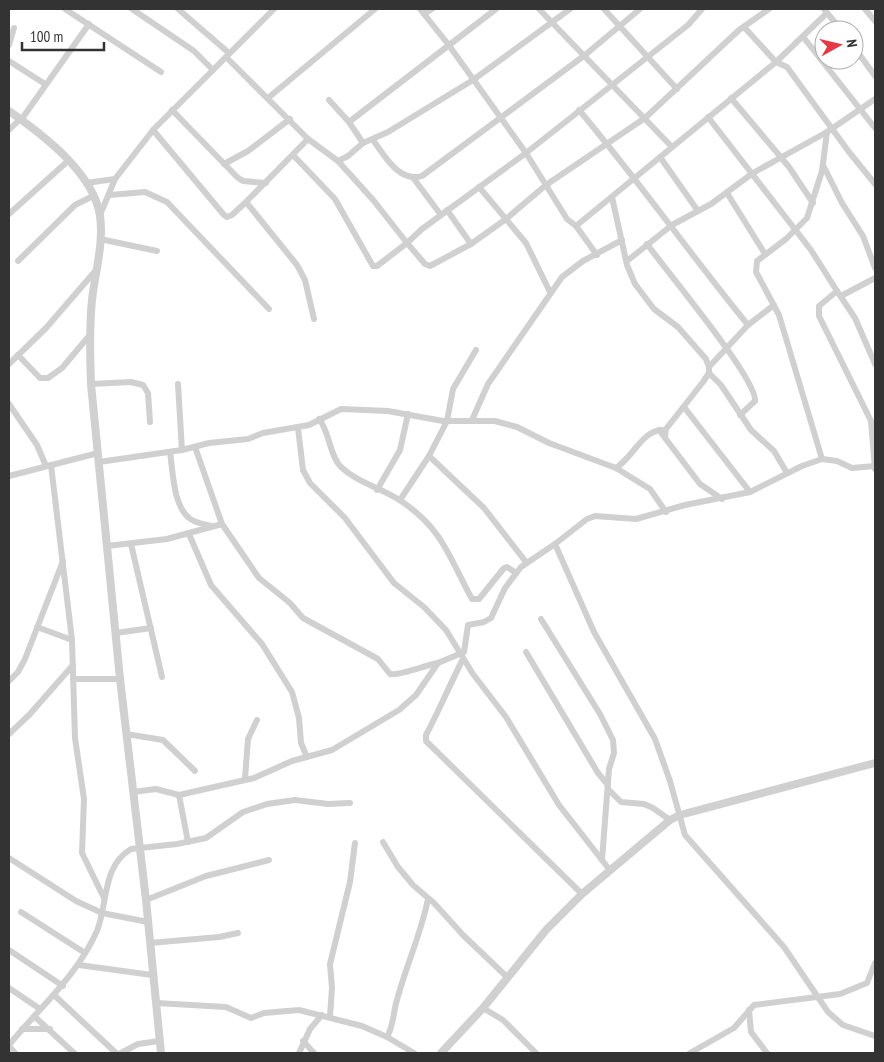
<svg xmlns="http://www.w3.org/2000/svg" width="884" height="1062" font-family="'PT Sans Narrow',sans-serif">
  <rect width="100%" height="100%" fill="#fff"/>
  <g fill="none" stroke-linecap="round" stroke-linejoin="round">
    <g stroke="#d0d0d0" stroke-width="6">
      <polyline points="65,9 161,72"/>
      <polyline points="132,9 194,51 213,70"/>
      <polyline points="178,9 229,53"/>
      <polyline points="420,9 448,44 526,153 567,219 576,226 597,255"/>
      <polyline points="539,9 672,147"/>
      <polyline points="604,9 677,89"/>
      <polyline points="824,9 841,30"/>
      <polyline points="865,9 875,21"/>
      <polyline points="424,14 432,9"/>
      <polyline points="744,27 776,62 787,67 849,152 875,184"/>
      <polyline points="804,38 875,128"/>
      <polyline points="9,45 14,28"/>
      <polyline points="854,47 875,76"/>
      <polyline points="226,57 308,139 338,161 374,201 407,243 422,229 526,153 688,25 702,9"/>
      <polyline points="9,61 45,84"/>
      <polyline points="268,98 375,9"/>
      <polyline points="731,98 789,167 813,203"/>
      <polyline points="329,100 349,122 363,143"/>
      <polyline points="172,110 237,177 243,181 266,183"/>
      <path d="M579,110C638,180 690,254 748,325"/>
      <polyline points="708,117 811,250 837,291 819,306 819,316 871,421 875,469"/>
      <polyline points="21,120 89,24"/>
      <polyline points="349,122 496,9"/>
      <polyline points="9,130 20,119"/>
      <polyline points="153,130 224,215 227,217 232,215 246,202"/>
      <polyline points="308,139 246,202 297,265 305,280 314,319"/>
      <path d="M373,140C385,156 399,183 422,176L585,55L640,9"/>
      <polyline points="293,155 335,199 373,266 377,266 407,243 425,264 430,266 471,244 506,219 546,185 645,118 739,30 769,9"/>
      <polyline points="660,157 698,211"/>
      <polyline points="338,161 348,156 363,143 388,132 473,80 570,9"/>
      <polyline points="224,164 248,151 290,119"/>
      <polyline points="823,165 842,203 863,236 875,268"/>
      <polyline points="414,179 441,215"/>
      <polyline points="86,183 115,179"/>
      <polyline points="479,187 526,243 550,292"/>
      <polyline points="727,193 765,254"/>
      <polyline points="110,195 145,192 167,202 269,309"/>
      <polyline points="612,197 627,265 635,284 654,309 678,327 706,359 709,367 709,373 703,382 666,429 665,437"/>
      <polyline points="447,210 471,244"/>
      <polyline points="9,214 69,160"/>
      <polyline points="100,215 115,179 153,130 274,9"/>
      <polyline points="576,226 776,62 827,13"/>
      <polyline points="100,239 157,251"/>
      <path d="M647,244C664,268 758,380 755,401L740,415"/>
      <polyline points="18,261 75,205 93,196"/>
      <polyline points="627,261 672,225 711,204 753,173 827,132"/>
      <polyline points="837,291 855,318 875,364"/>
      <polyline points="841,296 875,278"/>
      <polyline points="18,355 40,378 48,378 62,368 89,336"/>
      <polyline points="9,364 46,328 97,269"/>
      <polyline points="709,367 748,325 774,305"/>
      <polyline points="709,373 721,385 751,430 774,451 787,473"/>
      <polyline points="91,384 131,382 143,385 148,393 150,422"/>
      <polyline points="178,384 182,450"/>
      <polyline points="9,404 37,445 46,466"/>
      <polyline points="684,407 750,492"/>
      <path d="M319,419C330,432 329,455 341,467C358,483 382,488 401,501C443,529 449,557 472,599H479L504,568L507,567L516,573"/>
      <polyline points="472,420 488,384 562,277 583,261 622,240"/>
      <polyline points="298,428 303,470 310,483 345,518 394,583 424,607 446,630 473,674 506,717 559,805 609,869"/>
      <polyline points="659,430 700,484 722,499"/>
      <path d="M195,447L222,524L259,578L290,603L303,618L378,659L390,674C399,676 426,665 438,663"/>
      <path d="M170,452C173,471 173,505 189,518C195,523 204,524 211,526"/>
      <polyline points="429,456 484,508 526,562"/>
      <polyline points="822,459 779,315 756,272 757,261 786,239 807,218 822,171 827,132 875,99"/>
      <polyline points="99,462 182,450 209,443 248,439 263,433 309,425 341,409 388,411 443,421 495,421 517,427 549,443 616,468 650,489 666,512"/>
      <polyline points="51,465 72,640 75,738 84,799 82,853 104,898"/>
      <path d="M616,468C633,457 643,430 662,430"/>
      <polyline points="9,476 98,453"/>
      <polyline points="377,490 400,450 408,414"/>
      <polyline points="400,500 429,456 447,421 453,389 476,350"/>
      <polyline points="189,534 211,585 262,644 292,692 299,718 301,743 307,757"/>
      <polyline points="131,544 162,677"/>
      <polyline points="555,544 594,632 655,739 670,781 685,835 784,947 828,1012 843,1025 875,1036"/>
      <polyline points="107,546 167,539 222,524"/>
      <polyline points="541,619 600,714 613,740 614,753 609,769 602,860"/>
      <polyline points="37,627 72,640"/>
      <polyline points="116,633 151,628"/>
      <polyline points="526,652 598,773 608,785"/>
      <path d="M463,659C450,684 439,711 426,735V741L582,894"/>
      <polyline points="73,679 120,679"/>
      <polyline points="9,681 18,672 25,659 63,561"/>
      <polyline points="9,734 30,714 73,665"/>
      <polyline points="126,734 163,740 195,771"/>
      <polyline points="245,779 248,739 257,720"/>
      <polyline points="608,789 621,802 644,804 653,808 670,820"/>
      <polyline points="133,792 156,789 179,795 254,778 292,761 332,750 399,710 416,695 438,663 464,652 468,625 484,622 491,618 505,588 521,567 555,544 587,519 595,516 636,519 685,505 750,492 802,466 822,459 837,461 852,468 875,466"/>
      <polyline points="179,795 188,842"/>
      <polyline points="383,842 398,867 413,885 434,903 463,935 507,977"/>
      <polyline points="9,858 76,901 102,913 148,922"/>
      <polyline points="146,900 206,876 269,860"/>
      <polyline points="21,912 85,953"/>
      <polyline points="150,943 219,937 238,933"/>
      <polyline points="9,950 63,986"/>
      <polyline points="79,965 152,975"/>
      <polyline points="9,988 40,1009"/>
      <polyline points="54,995 116,1053"/>
      <polyline points="156,1003 226,1007 251,1018 264,1013 299,1010 362,1026 387,1037 414,1053"/>
      <polyline points="483,1008 503,1020 536,1053"/>
      <polyline points="749,1010 751,1032 767,1053"/>
      <polyline points="34,1016 74,1053"/>
      <polyline points="330,1016 332,988 330,964 350,882 355,843"/>
      <polyline points="22,1029 50,1029"/>
      <path d="M387,1037C394,1025 393,1012 397,1000C406,966 421,934 428,899"/>
      <polyline points="303,1041 314,1053"/>
      <path d="M9,1045C40,1007 77,976 97,931C108,903 102,866 131,849L177,844L206,838L243,812L267,804L295,800L328,804L350,803"/>
      <polyline points="9,1046 15,1053"/>
      <polyline points="121,1053 138,1044 159,1041"/>
      <polyline points="299,1053 310,1029 322,1015"/>
      <polyline points="690,1053 734,1028 754,1005 840,994 867,983 875,963"/>
    </g>
    <g stroke="#d0d0d0" stroke-width="8">
      <path d="M9,111C42,134 94,173 100,216C104,243 95,273 92,300C89,328 90,356 91,384L120,679L146,900L161,1053"/>
      <polyline points="441,1053 483,1008 546,930 582,894 670,820 680,815 875,763"/>
    </g>
  </g>
  <rect width="884" height="1062" fill="none" stroke="#333333" stroke-width="20"/>
  <g transform="translate(839 45) rotate(82)"><circle r="24" fill="#ffffff" stroke="#adadad"/>
  <path d="M0-4L9 19L0 12L-9 19Z" fill="#e63946"/>
  <text y="-8" font-size="14" font-weight="bold" text-anchor="middle" fill="#333333">N</text>
  </g>
  <path d="M22 42v8h82v-8" fill="none" stroke="#333333" stroke-width="2.5"/>
  <text x="30" y="42" font-size="15" fill="#333333" stroke="#ffffff" stroke-width="4" paint-order="stroke">100 m</text>
</svg>
